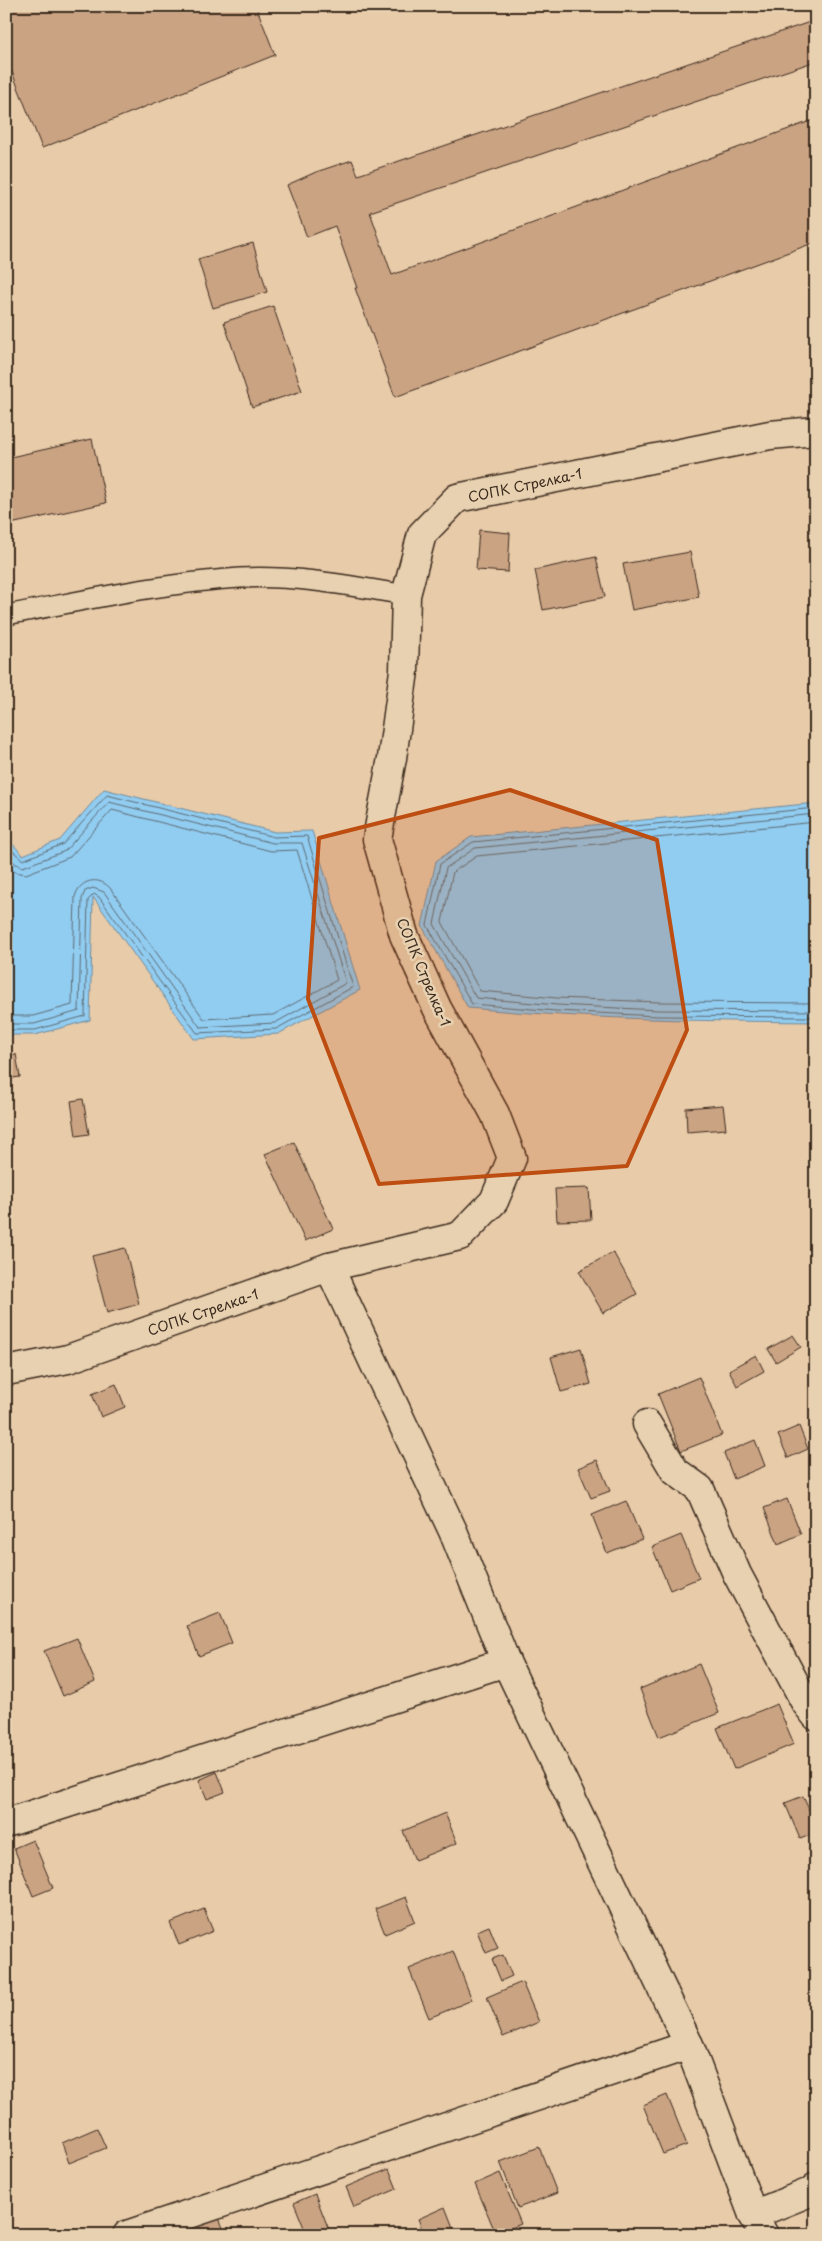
<svg xmlns="http://www.w3.org/2000/svg" width="822" height="2241" font-family="'Playpen Sans',sans-serif">
  <rect width="100%" height="100%" fill="#e8cba9"/>
  <filter id="ink" filterUnits="userSpaceOnUse"><feTurbulence type="fractalNoise" baseFrequency=".02" numOctaves="2"/><feDisplacementMap in="SourceGraphic" scale="10" xChannelSelector="R" yChannelSelector="G"/><feConvolveMatrix kernelMatrix="1 2 1 2 8 2 1 2 1" color-interpolation-filters="sRGB"/></filter>
  <g filter="url(#ink)">
    <g fill="#91ccf1" stroke="#6f8b9d">
      <polygon points="104,789 275,832 312,831 360,990 278,1034 194,1039 93,897 90,1020 35,1035 6,1035 6,837 23,855 60,840"/>
      <path d="M816,803V1022C699,1021 584,1019 468,1008L422,926L436,861L471,837Z"/>
    </g>
    <g fill="none" stroke-linecap="round" stroke-linejoin="round">
      <g stroke="#5d6b72" stroke-width="1">
        <polyline points="816,808 473,842 440,864 427,925 472,1004 556,1011 658,1016 816,1017"/>
        <polyline points="816,814 475,848 446,868 434,924 476,998 557,1005 658,1010 816,1011"/>
        <polyline points="816,822 477,856 453,872 442,922 480,991 557,998 659,1002 816,1003"/>
        <polyline points="6,845 23,860 63,844 107,795 274,837 307,836 353,987 276,1029 197,1033 99,897 94,894 88,900 85,1016 35,1030 6,1030"/>
        <polyline points="6,854 16,864 23,867 65,851 109,802 273,843 302,843 346,983 275,1023 200,1027 104,892 93,888 85,891 82,899 79,1011 34,1024 6,1024"/>
        <path d="M6,866L15,872L26,874L70,857L112,810L271,851L297,850L337,980L273,1015L204,1019L110,888C98,875 79,880 75,897L72,1005L33,1016H6"/>
      </g>
    </g>
    <g fill="#caa383" stroke="#3b2a1e">
      <polygon points="6,6 256,6 275,55 42,148 6,57"/>
      <polygon points="810,22 816,39 816,61 370,212 392,275 816,119 816,242 395,397 355,288 357,288 335,226 307,237 287,185 316,172 352,160 358,175"/>
      <polygon points="253,243 267,292 213,308 198,259"/>
      <polygon points="273,306 302,391 252,407 224,322"/>
      <polygon points="92,439 106,503 6,525 6,458"/>
      <polygon points="479,530 510,533 508,572 476,570"/>
      <polygon points="690,552 699,597 632,610 623,564"/>
      <polygon points="596,557 605,597 543,610 535,570"/>
      <polygon points="16,1054 20,1077 6,1079 6,1056"/>
      <polygon points="83,1099 89,1134 76,1136 71,1101"/>
      <polygon points="723,1105 726,1129 687,1132 686,1108"/>
      <polygon points="294,1142 333,1229 305,1241 265,1154"/>
      <polygon points="589,1188 591,1220 557,1221 555,1189"/>
      <polygon points="125,1248 139,1304 107,1313 92,1256"/>
      <polygon points="613,1252 637,1294 603,1313 579,1271"/>
      <polygon points="793,1335 801,1347 776,1362 768,1349"/>
      <polygon points="581,1348 591,1384 561,1392 551,1357"/>
      <polygon points="756,1355 764,1371 737,1386 729,1370"/>
      <polygon points="699,1377 722,1435 681,1451 658,1394"/>
      <polygon points="116,1384 125,1407 101,1417 92,1394"/>
      <polygon points="799,1426 808,1449 788,1458 778,1435"/>
      <polygon points="755,1440 765,1466 734,1479 724,1453"/>
      <polygon points="597,1460 610,1491 591,1498 578,1468"/>
      <polygon points="787,1499 801,1534 778,1544 764,1508"/>
      <polygon points="626,1501 642,1539 607,1553 592,1515"/>
      <polygon points="681,1535 699,1578 670,1590 652,1547"/>
      <polygon points="220,1613 232,1643 199,1656 187,1626"/>
      <polygon points="77,1638 95,1682 63,1696 44,1651"/>
      <polygon points="699,1664 719,1713 659,1737 640,1689"/>
      <polygon points="777,1704 794,1744 734,1769 717,1728"/>
      <polygon points="217,1772 225,1792 207,1799 199,1780"/>
      <polygon points="803,1796 816,1826 816,1833 800,1839 785,1803"/>
      <polygon points="445,1813 457,1843 415,1860 403,1831"/>
      <polygon points="33,1840 53,1888 33,1896 14,1848"/>
      <polygon points="406,1897 415,1921 385,1934 375,1909"/>
      <polygon points="204,1909 213,1931 179,1945 170,1923"/>
      <polygon points="489,1926 498,1948 486,1953 477,1931"/>
      <polygon points="453,1951 472,2000 429,2018 409,1969"/>
      <polygon points="503,1955 512,1976 501,1981 492,1959"/>
      <polygon points="522,1982 539,2022 503,2037 487,1997"/>
      <polygon points="667,2095 687,2145 663,2154 643,2105"/>
      <polygon points="97,2128 106,2148 69,2163 62,2143"/>
      <polygon points="539,2147 557,2193 518,2208 500,2162"/>
      <polygon points="389,2169 397,2189 354,2207 346,2187"/>
      <polygon points="500,2173 521,2224 496,2234 475,2184"/>
      <polygon points="315,2194 331,2235 307,2235 294,2203"/>
      <polygon points="445,2207 454,2230 443,2235 425,2235 418,2219"/>
      <polygon points="216,2211 226,2235 202,2235 196,2220"/>
    </g>
    <g fill="none" stroke-linecap="round" stroke-linejoin="round">
      <defs>
        <path id="service" d="M6,615C83,601 161,583 240,578C296,575 351,586 406,595"/>
        <g id="minor">
          <polyline points="329,1267 453,1531 506,1662"/>
          <polyline points="6,1371 68,1359 329,1267 460,1236 494,1201 512,1158 495,1114 437,1008 404,935 377,839 392,758 404,671 406,595 422,534 457,498 770,435 816,431"/>
          <polyline points="647,1424 675,1471 700,1489 737,1574 805,1702 816,1716"/>
          <polyline points="6,1823 506,1662 689,2045 753,2215 764,2235"/>
          <polyline points="127,2235 689,2045"/>
        </g>
        <polyline id="tertiary" points="753,2215 810,2192 816,2187"/>
      </defs>
      <use href="#service" stroke="#3b2a1e" stroke-width="22"/>
      <use href="#minor" stroke="#3b2a1e" stroke-width="31"/>
      <use href="#tertiary" stroke="#3b2a1e" stroke-width="31"/>
      <use href="#service" stroke="#e7d1b0" stroke-width="19"/>
      <use href="#minor" stroke="#e7d1b0" stroke-width="28"/>
      <use href="#tertiary" stroke="#e7d1b0" stroke-width="28"/>
    </g>
  </g>
  <path fill="#bd4d10" fill-opacity="0.2" stroke="#bd4d10" stroke-width="4" stroke-linejoin="round" d="M510,790L657,840L687,1030L627,1166L379,1184L308,999L319,838Z"/>
  <g text-anchor="middle" dominant-baseline="central" stroke-width="5" stroke-linejoin="round" paint-order="stroke">
    <g font-size="14" fill="#3b2a1e" stroke="#e7d1b0">
      <text transform="translate(525 485) rotate(-12)">СОПК Стрелка-1</text>
      <text transform="translate(424 972) rotate(67)">СОПК Стрелка-1</text>
      <text transform="translate(203 1312) rotate(-19)">СОПК Стрелка-1</text>
    </g>
  </g>
  <rect width="822" height="2241" fill="none" stroke="#e7d1b0" stroke-width="25"/>
  <rect x="12" y="12" width="797" height="2216" fill="none" stroke="#3b2a1e" stroke-width="2" filter="url(#ink)"/>
</svg>
